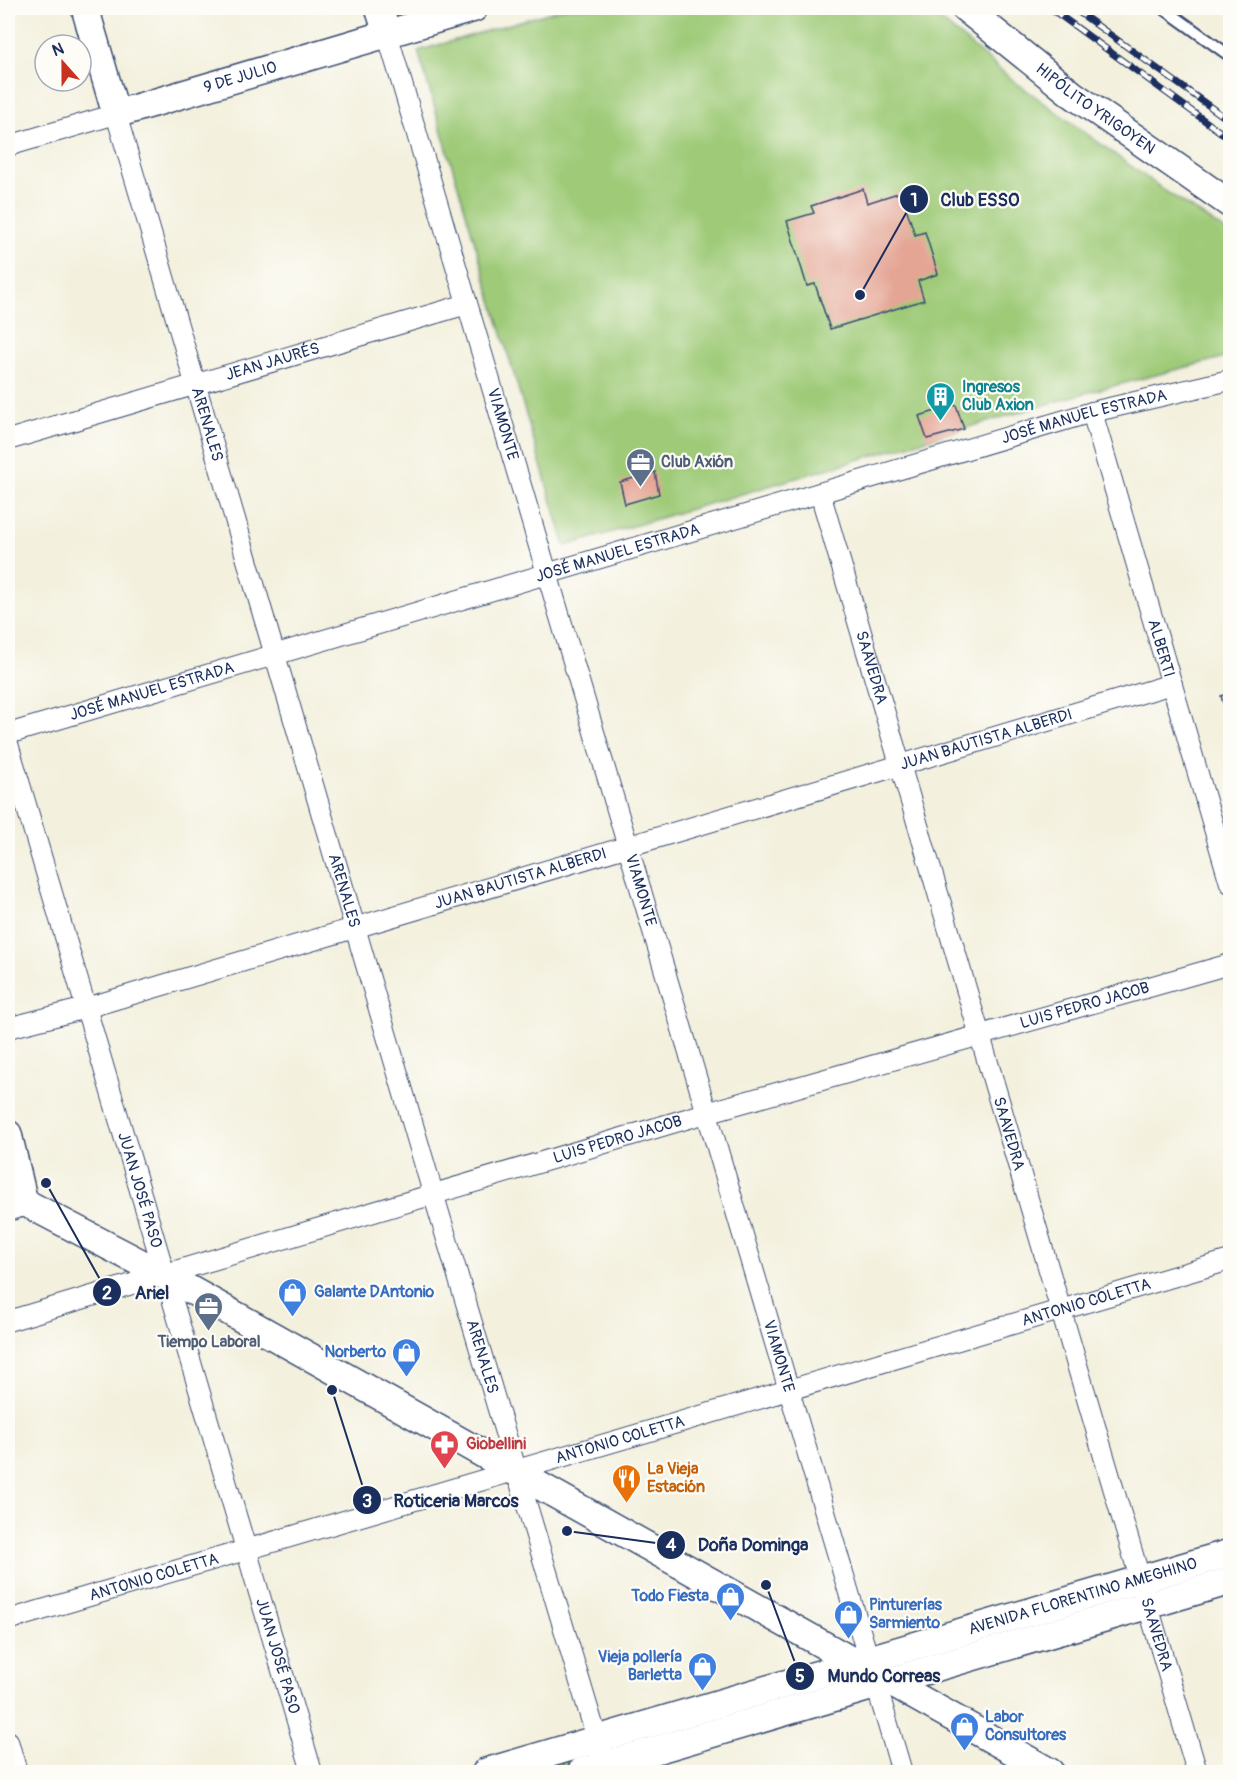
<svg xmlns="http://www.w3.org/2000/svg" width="1238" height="1780" font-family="Pangolin,sans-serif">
  <rect width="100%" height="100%" fill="#fdfcf7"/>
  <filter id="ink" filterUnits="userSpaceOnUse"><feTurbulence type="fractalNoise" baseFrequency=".0167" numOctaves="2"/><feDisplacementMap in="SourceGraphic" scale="12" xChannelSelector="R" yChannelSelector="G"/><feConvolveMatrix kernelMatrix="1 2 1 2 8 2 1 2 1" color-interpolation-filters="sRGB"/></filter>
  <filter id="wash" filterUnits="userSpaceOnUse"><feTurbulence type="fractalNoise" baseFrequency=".008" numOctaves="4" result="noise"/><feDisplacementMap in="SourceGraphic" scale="24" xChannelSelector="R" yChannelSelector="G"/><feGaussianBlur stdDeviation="1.35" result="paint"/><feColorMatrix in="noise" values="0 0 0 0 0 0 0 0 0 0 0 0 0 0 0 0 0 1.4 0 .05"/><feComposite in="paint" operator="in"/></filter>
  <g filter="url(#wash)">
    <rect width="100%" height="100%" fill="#f3f0dd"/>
    <g fill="#9fcb78" stroke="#5d7d6b" stroke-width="1.5">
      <polygon points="565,8 926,8 1014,81 1168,193 1230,234 1230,356 1078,395 565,546 418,51"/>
      <polygon points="577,1755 579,1764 551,1772 519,1772"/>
    </g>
    <g id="blocks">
      <g fill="#e4a594">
        <polygon points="863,189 867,203 901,192 915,235 925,232 938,274 918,281 924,300 830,329 815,284 807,286 787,221 814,213 811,206"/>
        <polygon points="956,405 964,429 927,439 919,416"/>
        <polygon points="655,472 659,494 625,504 620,482"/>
        <polygon points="1230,693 1230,726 1221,696"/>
      </g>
    </g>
  </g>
  <g filter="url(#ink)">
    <use href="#blocks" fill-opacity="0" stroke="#3b4c71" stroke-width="1.5"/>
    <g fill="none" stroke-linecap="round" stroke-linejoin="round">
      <defs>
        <polyline id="lane" points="1163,8 1230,56"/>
        <g id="street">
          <path id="s1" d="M387,33L902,1772"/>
          <path id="s2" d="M8,146L116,114L433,1193L601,1752"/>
          <path id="s3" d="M1092,412L1230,883"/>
          <path id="s4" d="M8,440L467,304"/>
          <path id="s5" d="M820,493L1197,1772"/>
          <path id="s6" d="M8,734L1092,412L1230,380"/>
          <path id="s7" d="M8,744L312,1772"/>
          <path id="s8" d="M8,1028L86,1008L1172,684"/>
          <path id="s9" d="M8,1321L706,1113L1230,964"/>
          <path id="s10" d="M8,1620L1230,1260"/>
          <polyline points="8,1741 17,1772"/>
        </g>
        <g id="secondary">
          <path id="s11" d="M85,8L116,114L474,8"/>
          <polyline points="379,8 387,33"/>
          <path id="s12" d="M965,8L1072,94L1230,204"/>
          <polyline points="8,1134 24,1202"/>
          <polyline points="8,1207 24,1202 164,1275 1050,1772"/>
          <path id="s13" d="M486,1772L1230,1553"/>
          <polyline points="581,1772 1230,1581"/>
        </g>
      </defs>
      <use href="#lane" stroke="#3b4c71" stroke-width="14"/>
      <use href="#street" stroke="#3b4c71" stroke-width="22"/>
      <use href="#secondary" stroke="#3b4c71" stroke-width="30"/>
      <polyline stroke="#3b4c71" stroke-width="3" stroke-dasharray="1.5 4.5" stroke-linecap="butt" points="1224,788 1230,810"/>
      <use href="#lane" stroke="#fff" stroke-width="10"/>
      <use href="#street" stroke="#fff" stroke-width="20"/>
      <use href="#secondary" stroke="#fff" stroke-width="27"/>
      <defs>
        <g id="rail">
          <polyline points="1050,8 1230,139"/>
          <polyline points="1073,8 1230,121"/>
        </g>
      </defs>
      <use href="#rail" stroke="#1b2f5e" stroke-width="7"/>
      <use href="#rail" stroke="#fdfcf7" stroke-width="4.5" stroke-dasharray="14" stroke-linecap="butt"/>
    </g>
  </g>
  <defs>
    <symbol id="building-pin" viewBox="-11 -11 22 30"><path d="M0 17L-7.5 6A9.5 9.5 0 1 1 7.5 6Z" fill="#0f9aa8" stroke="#fdfcf7"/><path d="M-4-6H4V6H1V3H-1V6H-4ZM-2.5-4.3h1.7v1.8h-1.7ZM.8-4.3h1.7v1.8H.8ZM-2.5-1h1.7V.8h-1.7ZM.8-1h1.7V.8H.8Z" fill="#fff"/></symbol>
    <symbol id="office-pin" viewBox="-11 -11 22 30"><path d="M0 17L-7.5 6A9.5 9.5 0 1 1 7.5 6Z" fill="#5c6f8a" stroke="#fdfcf7"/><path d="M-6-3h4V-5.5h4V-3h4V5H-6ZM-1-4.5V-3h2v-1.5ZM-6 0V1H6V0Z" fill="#fff"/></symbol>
    <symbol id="shop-pin" viewBox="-11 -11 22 30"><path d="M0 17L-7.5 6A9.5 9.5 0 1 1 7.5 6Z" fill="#3f7fe0" stroke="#fdfcf7"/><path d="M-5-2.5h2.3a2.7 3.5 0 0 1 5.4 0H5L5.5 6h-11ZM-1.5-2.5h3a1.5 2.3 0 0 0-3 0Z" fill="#fff"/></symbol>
    <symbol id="pharmacy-pin" viewBox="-11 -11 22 30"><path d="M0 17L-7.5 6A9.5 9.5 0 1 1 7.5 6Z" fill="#e0444e" stroke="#fdfcf7"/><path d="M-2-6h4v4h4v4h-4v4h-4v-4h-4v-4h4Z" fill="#fff"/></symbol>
    <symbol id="restaurant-pin" viewBox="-11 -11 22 30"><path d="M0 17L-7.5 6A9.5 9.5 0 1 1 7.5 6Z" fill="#e8710a" stroke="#fdfcf7"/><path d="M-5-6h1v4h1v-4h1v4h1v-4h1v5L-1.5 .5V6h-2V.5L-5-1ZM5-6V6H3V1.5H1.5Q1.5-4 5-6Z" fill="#fff"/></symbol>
  </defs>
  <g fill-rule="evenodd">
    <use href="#building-pin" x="924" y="380" width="33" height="45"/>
    <use href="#office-pin" x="624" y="446" width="33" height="45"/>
    <use href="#shop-pin" x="276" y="1276" width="33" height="45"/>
    <use href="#office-pin" x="192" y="1290" width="33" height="45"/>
    <use href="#shop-pin" x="390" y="1336" width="33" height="45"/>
    <use href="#pharmacy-pin" x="428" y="1428" width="33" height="45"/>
    <use href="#restaurant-pin" x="610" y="1462" width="33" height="45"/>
    <use href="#shop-pin" x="714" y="1580" width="33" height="45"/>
    <use href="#shop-pin" x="832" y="1598" width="33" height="45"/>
    <use href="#shop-pin" x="686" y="1650" width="33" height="45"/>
    <use href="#shop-pin" x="948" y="1710" width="33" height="45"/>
  </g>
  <g text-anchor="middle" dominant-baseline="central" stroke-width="4.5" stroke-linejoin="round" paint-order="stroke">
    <g font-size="16" fill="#1b2f5e" stroke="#fdfcf7">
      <text stroke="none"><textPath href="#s11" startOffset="240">9 DE JULIO</textPath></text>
      <text stroke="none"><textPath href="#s12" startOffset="165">HIPÓLITO YRIGOYEN</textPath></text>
      <text stroke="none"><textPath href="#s4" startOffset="276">JEAN JAURÉS</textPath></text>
      <text stroke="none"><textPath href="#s6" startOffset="1122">JOSÉ MANUEL ESTRADA</textPath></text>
      <text stroke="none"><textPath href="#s2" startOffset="436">ARENALES</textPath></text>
      <text stroke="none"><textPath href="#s1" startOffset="408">VIAMONTE</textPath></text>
      <text stroke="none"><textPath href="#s6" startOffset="636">JOSÉ MANUEL ESTRADA</textPath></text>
      <text stroke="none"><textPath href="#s3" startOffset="246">ALBERTI</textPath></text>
      <text stroke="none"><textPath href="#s5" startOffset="182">SAAVEDRA</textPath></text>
      <text stroke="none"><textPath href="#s6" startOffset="150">JOSÉ MANUEL ESTRADA</textPath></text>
      <text stroke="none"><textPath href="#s8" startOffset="1020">JUAN BAUTISTA ALBERDI</textPath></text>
      <text stroke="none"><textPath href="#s8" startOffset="534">JUAN BAUTISTA ALBERDI</textPath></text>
      <text stroke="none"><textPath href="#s1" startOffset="894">VIAMONTE</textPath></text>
      <text stroke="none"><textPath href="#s2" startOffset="922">ARENALES</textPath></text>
      <text stroke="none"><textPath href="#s9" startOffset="1122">LUIS PEDRO JACOB</textPath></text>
      <text stroke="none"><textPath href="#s5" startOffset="668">SAAVEDRA</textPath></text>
      <text stroke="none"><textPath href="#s9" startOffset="636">LUIS PEDRO JACOB</textPath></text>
      <text stroke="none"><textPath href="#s7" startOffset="465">JUAN JOSÉ PASO</textPath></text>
      <text stroke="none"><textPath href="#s10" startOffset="1124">ANTONIO COLETTA</textPath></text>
      <text stroke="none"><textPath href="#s1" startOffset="1380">VIAMONTE</textPath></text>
      <text stroke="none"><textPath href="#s2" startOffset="1408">ARENALES</textPath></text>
      <text stroke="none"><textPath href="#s10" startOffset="638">ANTONIO COLETTA</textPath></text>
      <text stroke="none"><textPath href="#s10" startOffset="152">ANTONIO COLETTA</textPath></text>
      <text stroke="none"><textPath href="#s13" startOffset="622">AVENIDA FLORENTINO AMEGHINO</textPath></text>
      <text stroke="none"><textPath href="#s5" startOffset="1190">SAAVEDRA</textPath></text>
      <text stroke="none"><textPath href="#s7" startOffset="951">JUAN JOSÉ PASO</textPath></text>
    </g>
    <g font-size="16" font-weight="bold" fill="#0d838f" stroke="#fdfcf7" text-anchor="start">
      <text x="962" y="387">Ingresos<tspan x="962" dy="18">Club Axion</tspan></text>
    </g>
    <g font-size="16" font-weight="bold" fill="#4e5e75" stroke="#fdfcf7" text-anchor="start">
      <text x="661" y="462">Club Axión</text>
      <text x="209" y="1342" text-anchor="middle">Tiempo Laboral</text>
    </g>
    <g font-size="16" font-weight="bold" fill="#366cbe" stroke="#fdfcf7" text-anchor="start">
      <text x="314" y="1292">Galante DAntonio</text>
      <text x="386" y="1352" text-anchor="end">Norberto</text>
      <text x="709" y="1596" text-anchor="end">Todo Fiesta</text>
      <text x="869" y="1605">Pinturerías<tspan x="869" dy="18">Sarmiento</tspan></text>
      <text x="682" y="1657" text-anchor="end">Vieja pollería<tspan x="682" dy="18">Barletta</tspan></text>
      <text x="985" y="1717">Labor<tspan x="985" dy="18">Consultores</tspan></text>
    </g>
    <g font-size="16" font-weight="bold" fill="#be3a42" stroke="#fdfcf7" text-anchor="start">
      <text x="466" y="1444">Giobellini</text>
    </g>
    <g font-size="16" font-weight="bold" fill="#c56008" stroke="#fdfcf7" text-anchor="start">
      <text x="647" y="1469">La Vieja<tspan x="647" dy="18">Estación</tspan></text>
    </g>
  </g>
  <path fill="none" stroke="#1b2f5e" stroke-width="2" d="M860 295L914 199M46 1183L107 1292M332 1390L367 1500M567 1531L671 1545M766 1585L800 1676"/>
  <g fill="#1b2f5e" stroke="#fdfcf7" stroke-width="2">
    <circle cx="860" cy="295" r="6"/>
    <circle cx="46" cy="1183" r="6"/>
    <circle cx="332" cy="1390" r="6"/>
    <circle cx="567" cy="1531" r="6"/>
    <circle cx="766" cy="1585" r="6"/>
    <circle cx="914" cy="199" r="15"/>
    <circle cx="107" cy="1292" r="15"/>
    <circle cx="367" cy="1500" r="15"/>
    <circle cx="671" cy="1545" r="15"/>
    <circle cx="800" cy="1676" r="15"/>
  </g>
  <g font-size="18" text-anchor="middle" font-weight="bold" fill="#fff">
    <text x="914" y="206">1</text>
    <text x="107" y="1299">2</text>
    <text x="367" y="1507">3</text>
    <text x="671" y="1551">4</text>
    <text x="800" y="1682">5</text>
  </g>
  <g font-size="18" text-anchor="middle" font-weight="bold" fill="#1b2f5e" stroke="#fdfcf7" stroke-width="4.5" stroke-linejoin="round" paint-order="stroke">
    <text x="980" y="206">Club ESSO</text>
    <text x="152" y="1299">Ariel</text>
    <text x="456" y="1507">Roticeria Marcos</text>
    <text x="753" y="1551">Doña Dominga</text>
    <text x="884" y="1682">Mundo Correas</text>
  </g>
  <rect width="1238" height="1780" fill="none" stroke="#fdfcf7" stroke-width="30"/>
  <g transform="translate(63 63) rotate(339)"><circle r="28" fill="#fdfcf7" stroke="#a3aaba" stroke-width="1.5"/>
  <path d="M0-4.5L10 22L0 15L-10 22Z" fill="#c8321e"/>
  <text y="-9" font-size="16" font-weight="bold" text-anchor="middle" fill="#1b2f5e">N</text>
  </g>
</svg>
